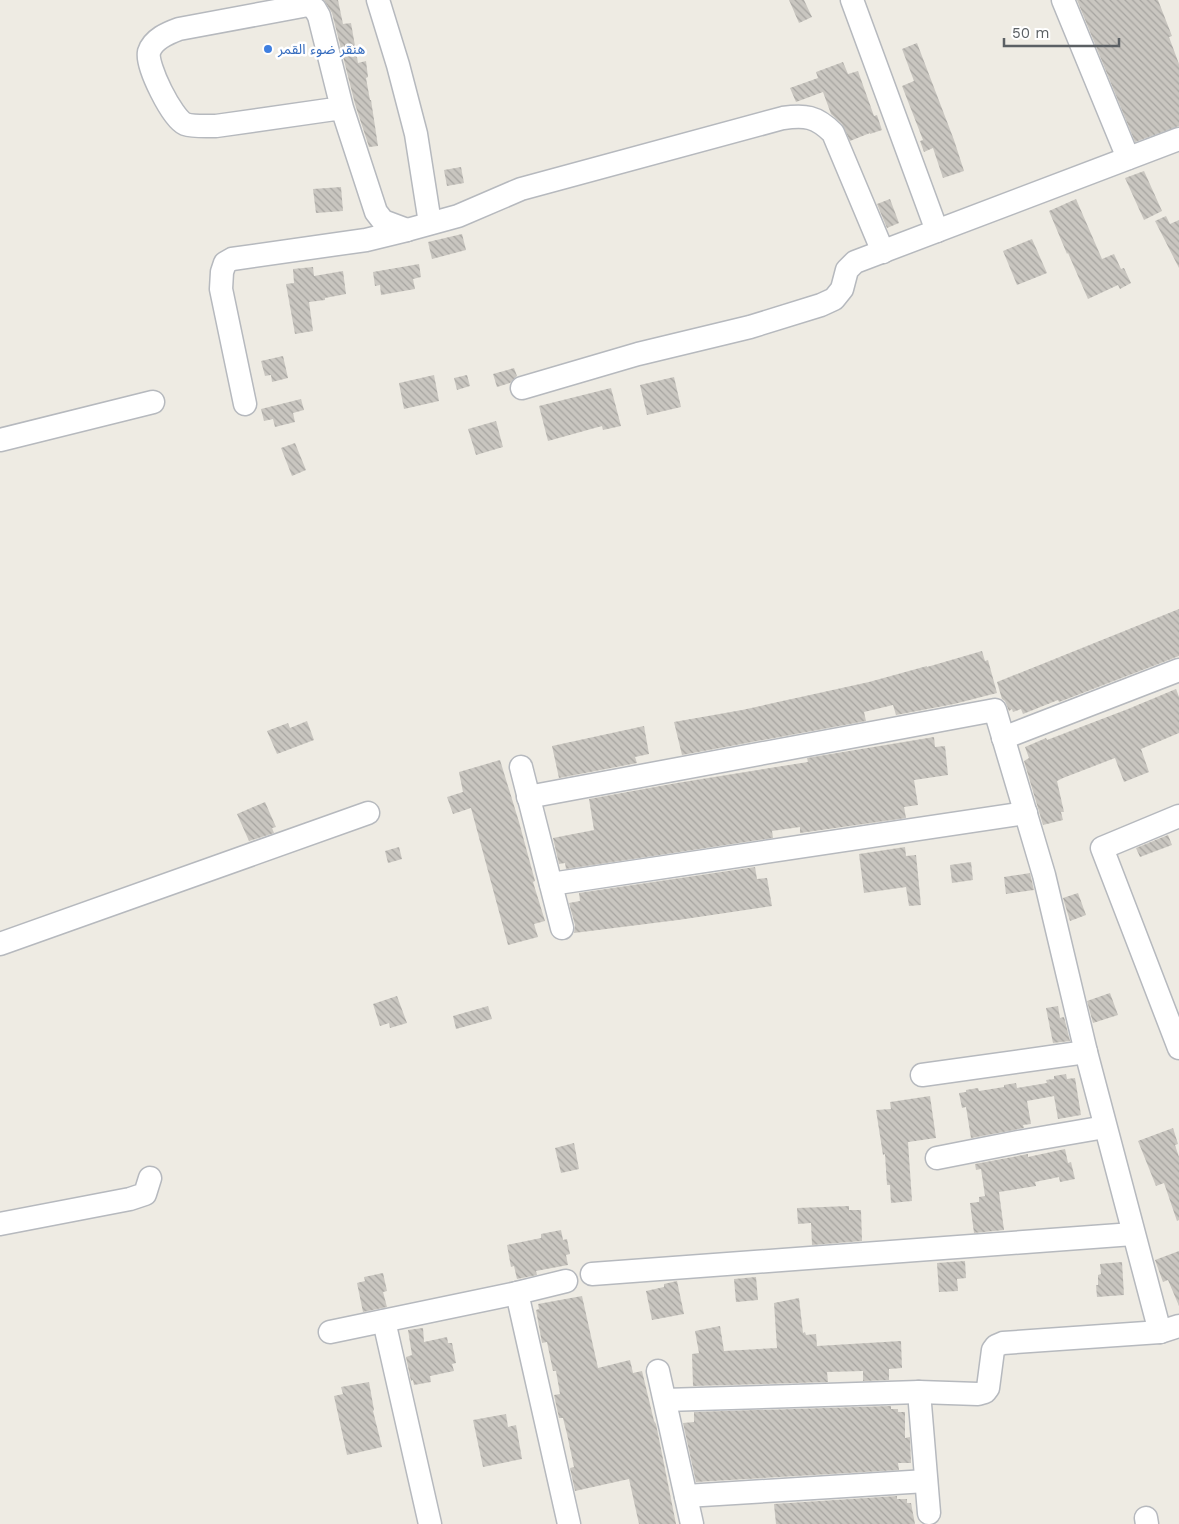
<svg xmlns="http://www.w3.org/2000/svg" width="1179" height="1524" font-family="'Work Sans','Noto Sans Arabic',sans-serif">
  <defs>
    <pattern id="building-back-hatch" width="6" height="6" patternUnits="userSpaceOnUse" patternTransform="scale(1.25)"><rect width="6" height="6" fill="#c9c6c0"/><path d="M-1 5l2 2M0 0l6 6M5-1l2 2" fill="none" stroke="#a6a4a0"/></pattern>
  </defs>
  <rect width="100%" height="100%" fill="#eeebe3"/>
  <g fill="url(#building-back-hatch)">
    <polygon points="324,0 338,0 343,24 351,23 358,63 366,61 368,77 366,78 370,100 371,100 378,146 369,147 355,104 332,13"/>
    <polygon points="789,0 804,0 812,17 799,23"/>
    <polygon points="1077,0 1158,0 1172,36 1169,37 1179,64 1179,126 1135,142"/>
    <polygon points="917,43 954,140 964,171 943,178 933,148 924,152 920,141 923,140 902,86 914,81 902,49"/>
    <polygon points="843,62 848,74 858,71 874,116 877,115 882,130 870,134 870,133 850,141 842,124 831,114 823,92 796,102 790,88 818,78 816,72"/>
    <polygon points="461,167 464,183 447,186 444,170"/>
    <polygon points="1144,171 1162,211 1144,220 1125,178"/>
    <polygon points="341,187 343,211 316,213 313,189"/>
    <polygon points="890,199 899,223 887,228 877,204"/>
    <polygon points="1076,199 1102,259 1114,254 1121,269 1124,268 1131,283 1120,289 1118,285 1088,299 1068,253 1067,254 1049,211"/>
    <polygon points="1166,216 1170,224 1179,220 1179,268 1155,221"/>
    <polygon points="462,234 466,250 432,259 428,242"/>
    <polygon points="1032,239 1047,273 1017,285 1003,251"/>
    <polygon points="419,264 421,277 413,279 415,289 381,295 380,285 375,286 373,272"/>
    <polygon points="313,267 314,276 343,271 346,294 325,298 325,300 309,302 313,331 295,334 286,284 294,283 293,269"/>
    <polygon points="283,356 288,378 272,382 271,375 265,376 261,361"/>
    <polygon points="514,368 517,376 510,383 497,387 493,374"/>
    <polygon points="434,375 439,401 404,409 399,383"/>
    <polygon points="467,375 470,386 457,390 454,378"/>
    <polygon points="674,377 681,407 647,415 640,385"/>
    <polygon points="611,388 621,426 603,430 602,426 548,441 539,406"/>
    <polygon points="301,399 304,410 293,413 295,422 275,427 273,419 264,421 261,409"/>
    <polygon points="496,421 503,447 476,455 468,429"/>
    <polygon points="295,443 306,470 292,476 281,448"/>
    <polygon points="1179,609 1179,656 1059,702 1058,700 1023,714 1021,709 1013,712 1012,709 1009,711 1005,701 1002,699 997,682"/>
    <polygon points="982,651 985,661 988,660 997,693 954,704 896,715 893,705 864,712 866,721 682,755 674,722 742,710 869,682 927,666 927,667"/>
    <polygon points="1176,689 1179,697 1179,733 1141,749 1149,772 1124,782 1115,758 1063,778 1057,781 1064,812 1061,812 1063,820 1043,825 1024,761 1029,758 1025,747 1046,738 1047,740 1128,709"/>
    <polygon points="307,721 314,740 277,754 267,731 288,723 290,728"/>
    <polygon points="644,726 649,754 635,757 637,763 559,778 552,746"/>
    <polygon points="934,737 935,747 945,746 948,775 914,780 918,805 904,807 906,818 800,833 800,827 772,831 773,838 566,869 565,863 559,864 553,838 594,830 589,799 677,783 808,762 807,758"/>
    <polygon points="500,760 519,822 535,881 533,882 545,921 534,924 538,937 508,945 471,808 453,814 447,797 463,792 459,772"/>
    <polygon points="265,802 276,827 272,828 274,833 249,841 237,814"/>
    <polygon points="1168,835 1172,845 1140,857 1136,848"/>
    <polygon points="399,847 402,859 388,863 385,851"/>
    <polygon points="905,847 906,856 916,855 921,905 909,906 906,887 864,893 859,854"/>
    <polygon points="971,862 973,880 952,883 950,865"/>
    <polygon points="755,867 757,879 767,878 772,906 678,920 574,933 575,925 569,903 580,901 579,893"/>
    <polygon points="1030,873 1034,890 1006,894 1004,877"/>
    <polygon points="1078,893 1086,915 1070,921 1063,898"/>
    <polygon points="1110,993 1118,1015 1093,1023 1087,1001"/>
    <polygon points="397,996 407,1023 390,1028 389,1023 380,1026 373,1004"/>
    <polygon points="488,1006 492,1019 456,1029 453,1016"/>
    <polygon points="1058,1006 1060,1018 1064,1017 1070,1041 1053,1043 1046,1008"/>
    <polygon points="1066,1074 1067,1079 1075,1078 1081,1115 1058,1119 1054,1096 1027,1101 1031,1124 1023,1125 1024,1128 971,1138 966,1107 962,1108 959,1093 966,1092 966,1090 978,1088 979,1091 1004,1087 1004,1085 1016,1083 1017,1088 1047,1083 1046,1080 1054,1079 1054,1076"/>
    <polygon points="930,1096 936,1138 908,1142 912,1201 891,1203 890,1185 887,1185 885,1154 883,1155 876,1110 891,1109 890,1102"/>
    <polygon points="1173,1128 1178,1144 1175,1145 1179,1157 1179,1220 1177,1221 1164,1183 1156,1186 1138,1141"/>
    <polygon points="574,1143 579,1169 561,1173 555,1148"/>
    <polygon points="1065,1149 1068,1163 1071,1162 1075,1179 1060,1182 1059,1177 1035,1182 1036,1186 999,1192 1004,1230 974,1233 970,1203 979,1202 979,1197 985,1196 981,1169 976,1170 975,1164 1028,1154 1028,1157"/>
    <polygon points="849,1206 849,1210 861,1210 862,1241 812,1245 811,1223 798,1224 797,1208"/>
    <polygon points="561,1230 563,1240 567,1239 570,1254 566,1255 568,1265 536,1271 537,1275 517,1279 514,1266 511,1267 507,1245 541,1238 541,1234"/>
    <polygon points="1179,1251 1179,1306 1168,1280 1163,1282 1155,1260"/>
    <polygon points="965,1261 966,1278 957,1279 958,1291 939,1292 937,1263"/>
    <polygon points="1122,1262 1124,1295 1097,1297 1096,1285 1098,1285 1098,1275 1101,1274 1100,1264"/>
    <polygon points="383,1273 387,1291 383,1292 387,1307 363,1312 357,1283 365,1281 364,1277"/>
    <polygon points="756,1277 758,1300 736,1302 734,1279"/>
    <polygon points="677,1281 684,1314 652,1320 646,1291 664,1287 664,1284"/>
    <polygon points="582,1296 598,1368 630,1360 633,1373 642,1371 654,1421 656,1424 676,1524 639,1524 629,1479 575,1491 570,1468 574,1467 567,1434 563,1418 559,1418 554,1395 560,1394 556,1371 553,1371 547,1342 542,1343 536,1310 539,1309 538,1304"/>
    <polygon points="799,1298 803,1333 805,1332 806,1335 816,1334 817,1346 901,1341 902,1368 889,1369 889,1380 863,1381 863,1371 827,1372 828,1382 693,1386 692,1354 699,1353 695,1331 720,1326 724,1351 777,1348 774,1303"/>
    <polygon points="423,1328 424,1342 447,1337 448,1343 452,1343 456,1363 452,1364 454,1371 430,1376 431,1382 414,1385 413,1380 411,1381 406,1357 412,1355 408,1330"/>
    <polygon points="369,1382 374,1410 373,1411 382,1447 347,1455 334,1396 343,1394 341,1387"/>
    <polygon points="891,1406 891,1409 898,1409 898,1412 905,1412 905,1438 910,1437 911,1463 898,1463 899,1470 696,1482 683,1423 694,1422 694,1412"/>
    <polygon points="506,1414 508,1427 516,1425 522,1459 483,1467 473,1420"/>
    <polygon points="897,1496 897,1499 907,1499 907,1503 911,1503 915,1524 776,1524 774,1504"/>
  </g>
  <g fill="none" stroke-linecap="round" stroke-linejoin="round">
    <defs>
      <g id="minor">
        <polyline points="378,0 398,65 416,134 430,223"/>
        <polyline points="852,0 937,231"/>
        <polyline points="1063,0 1128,158"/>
        <path d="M342,108L216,126C206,126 194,127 185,124C172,118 146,66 149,52C153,39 168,33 179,29L308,5L315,9L319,16L342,108L376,212L383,221L407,230"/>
        <polyline points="522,388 638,354 750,327 821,305 834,299 842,289 847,270 855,262 1179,139"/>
        <path d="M245,404L221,289L222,272L225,263L232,259L366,240L407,230L458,216L521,189L783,118C805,115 816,116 833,133L883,252"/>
        <polyline points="0,440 153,402"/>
        <polyline points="1003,738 1179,670"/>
        <polyline points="521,767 562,928"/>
        <polyline points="528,797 995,710 1044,875 1086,1052 1160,1332 1179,1326"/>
        <polyline points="1179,816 1102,848 1179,1048"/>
        <polyline points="551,884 1026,813"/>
        <polyline points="0,944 368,813"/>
        <polyline points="922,1075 1086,1052"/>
        <polyline points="937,1158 1018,1142 1105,1127"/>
        <polyline points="0,1224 130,1199 145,1194 150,1178"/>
        <polyline points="592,1274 1133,1234"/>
        <polyline points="517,1293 569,1524"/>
        <polyline points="384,1321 430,1524"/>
        <polyline points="330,1332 517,1293 566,1281"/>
        <polyline points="658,1371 692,1524"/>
        <polyline points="919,1392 929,1513"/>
        <polyline points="665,1400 919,1392 978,1394 985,1392 988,1388 993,1350 996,1346 1003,1343 1160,1332"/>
        <polyline points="686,1496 926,1481"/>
        <polyline points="1146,1518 1147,1524"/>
      </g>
    </defs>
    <use href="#minor" stroke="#b6b9be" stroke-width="25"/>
    <use href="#minor" stroke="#fff" stroke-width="22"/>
  </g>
  <circle fill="#3f7fe0" stroke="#fff" stroke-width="2" cx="268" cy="49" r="5"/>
  <g text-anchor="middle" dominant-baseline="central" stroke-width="5" stroke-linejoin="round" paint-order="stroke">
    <g font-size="14" fill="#366cbe" stroke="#fff" text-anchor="start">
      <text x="278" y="49">هنقر ضوء القمر</text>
    </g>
  </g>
  <path d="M1004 38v8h115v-8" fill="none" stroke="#5b6064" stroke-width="2.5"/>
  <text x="1012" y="38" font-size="15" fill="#5b6064" stroke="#ffffff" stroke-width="4" paint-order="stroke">50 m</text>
</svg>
